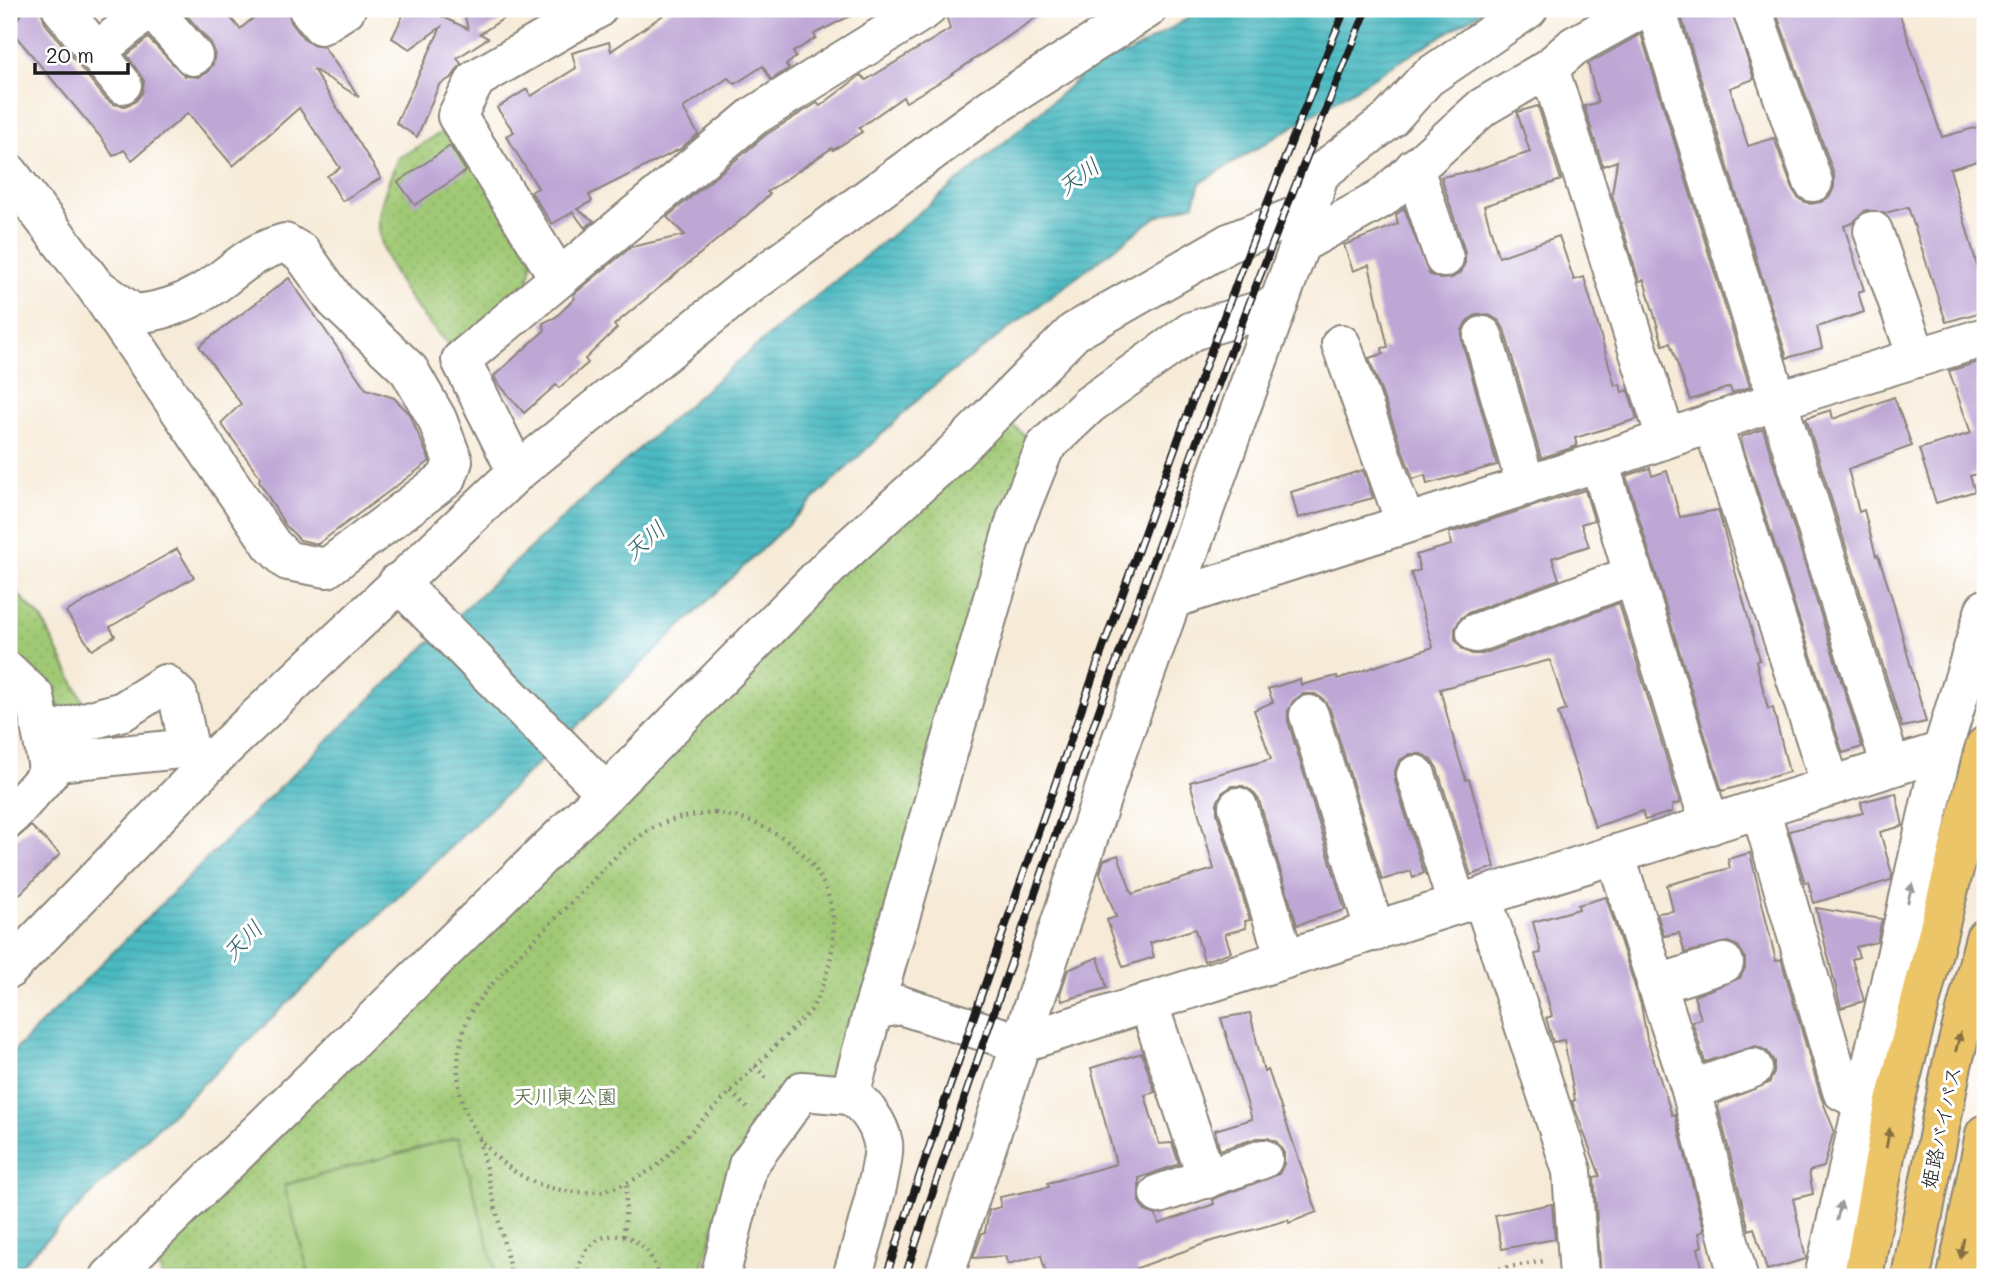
<svg xmlns="http://www.w3.org/2000/svg" width="1994" height="1286" font-family="Mali,'Klee One',sans-serif">
  <defs>
    <pattern id="green-dots" width="8" height="8" patternUnits="userSpaceOnUse" patternTransform="scale(1.75)"><rect width="8" height="8" fill="#a0c975"/><path d="M2 2h.1M6 6h.1" fill="none" stroke="#89ac65" stroke-width="1.8" stroke-linecap="round"/></pattern>
    <pattern id="water-rules" width="6" height="5" patternUnits="userSpaceOnUse" patternTransform="scale(1.75)"><rect width="6" height="5" fill="#4bbac2"/><path d="M0 2.5h6" fill="none" stroke="#419fa6"/></pattern>
  </defs>
  <rect width="100%" height="100%" fill="#fff"/>
  <filter id="ink" filterUnits="userSpaceOnUse"><feTurbulence type="fractalNoise" baseFrequency=".0143" numOctaves="2"/><feDisplacementMap in="SourceGraphic" scale="14" xChannelSelector="R" yChannelSelector="G"/><feConvolveMatrix kernelMatrix="1 2 1 2 8 2 1 2 1" color-interpolation-filters="sRGB"/></filter>
  <filter id="wash" filterUnits="userSpaceOnUse"><feTurbulence type="fractalNoise" baseFrequency=".00686" numOctaves="4" result="noise"/><feDisplacementMap in="SourceGraphic" scale="28" xChannelSelector="R" yChannelSelector="G"/><feGaussianBlur stdDeviation="1.57" result="paint"/><feColorMatrix in="noise" values="0 0 0 0 0 0 0 0 0 0 0 0 0 0 0 0 0 1.4 0 .05"/><feComposite in="paint" operator="in"/></filter>
  <g filter="url(#wash)">
    <rect width="100%" height="100%" fill="#f7ebd8"/>
    <g fill="url(#green-dots)" stroke="#5e7248" stroke-width="2">
      <path d="M452,126L533,260L527,287L455,351C423,320 375,263 379,216C381,198 391,177 397,159Z"/>
      <polygon points="1000,415 1034,443 838,1079 734,1162 700,1277 162,1277 154,1245"/>
      <polygon points="9,585 42,619 88,711 49,726 45,683 9,653"/>
    </g>
    <polygon fill="#a0c975" stroke="#5e7248" stroke-width="2" points="459,1137 497,1277 310,1277 284,1185"/>
    <path fill="url(#water-rules)" stroke="#346b6f" stroke-width="2" d="M1203,9H1486L1200,183L1194,204L1156,217L927,391L156,1129L9,1277V1056C233,832 458,607 696,398C830,279 977,173 1108,51L1128,54Z"/>
    <g id="blocks">
      <g fill="#bea6d5">
        <polygon points="26,9 41,9 45,23 105,98 113,104 125,106 136,101 142,93 144,81 127,55 148,38 185,76 198,77 207,73 213,64 215,52 210,42 181,9 223,9 240,29 264,9 287,9 291,22 304,39 313,45 324,47 359,97 313,69 381,178 342,201 327,176 340,168 299,108 233,166 188,113 132,160 124,150 113,156 103,140 9,28"/>
        <polygon points="412,9 426,9 468,29 463,9 518,9 480,34 488,38 457,58 461,64 452,77 439,85 417,137 396,123 441,27 410,49 392,38 404,13 408,15"/>
        <polygon points="672,9 864,9 814,34 816,38 793,52 796,57 786,65 789,68 771,80 763,66 735,84 728,78 683,108 698,134 680,149 589,195 592,201 577,209 594,221 585,228 573,212 552,224 531,192 538,188 506,136 514,132 497,108 527,89 531,96 576,68 572,53 609,42 611,51"/>
        <polygon points="956,9 1049,9 948,77 906,102 903,97 859,128 862,132 833,150 832,148 767,192 770,194 747,215 614,325 617,328 585,359 588,363 559,388 556,385 524,413 497,382 494,376 545,330 543,323 556,317 575,298 573,295 631,247 685,235 667,217 767,134 817,103 820,106 861,75 866,80 950,29 946,15"/>
        <polygon points="1679,9 1731,9 1754,79 1730,88 1748,146 1774,138 1793,190 1799,199 1810,204 1821,202 1830,196 1834,187 1834,175 1775,9 1898,9 1942,137 1985,125 1985,159 1950,169 1985,294 1985,311 1946,322 1908,207 1885,213 1866,210 1853,223 1844,226 1864,290 1858,292 1864,312 1817,327 1822,348 1787,358"/>
        <polygon points="1641,34 1750,387 1732,393 1730,387 1690,400 1670,343 1663,345 1644,280 1639,281 1612,194 1617,161 1603,166 1584,106 1598,103 1588,64"/>
        <polygon points="1538,106 1561,180 1484,206 1497,252 1499,257 1559,236 1574,280 1584,277 1615,386 1620,384 1622,392 1628,390 1637,419 1575,438 1577,446 1541,458 1504,329 1499,321 1489,315 1476,315 1467,321 1462,330 1462,341 1497,465 1427,484 1425,475 1413,479 1369,358 1383,354 1382,348 1388,347 1369,265 1353,271 1344,245 1398,224 1396,215 1404,208 1429,274 1440,279 1452,278 1460,273 1465,263 1465,252 1441,177 1472,171 1530,152 1517,112"/>
        <polygon points="450,146 466,171 415,205 398,182"/>
        <polygon points="289,278 366,389 394,398 409,413 430,461 318,544 300,540 285,525 259,481 260,477 221,423 241,404 199,346"/>
        <polygon points="1985,360 1985,471 1970,476 1975,491 1936,503 1919,449 1971,433 1949,371"/>
        <polygon points="1894,397 1912,446 1848,469 1859,512 1864,510 1876,556 1878,555 1892,598 1926,722 1902,727 1806,418 1831,410 1833,419"/>
        <polygon points="1763,429 1862,747 1843,753 1743,447 1741,437"/>
        <polygon points="1650,468 1652,476 1667,471 1680,517 1718,510 1760,660 1756,661 1768,709 1773,708 1789,772 1722,791 1626,476"/>
        <polygon points="1363,470 1373,498 1298,518 1291,492"/>
        <polygon points="1585,490 1594,520 1581,524 1589,546 1552,558 1559,579 1468,613 1460,619 1455,629 1455,640 1463,650 1472,654 1483,654 1619,603 1680,803 1672,805 1672,812 1645,820 1642,811 1595,827 1558,713 1566,710 1550,660 1440,689 1457,752 1466,780 1469,779 1495,867 1471,875 1437,768 1431,759 1421,754 1410,754 1399,761 1395,771 1395,781 1424,873 1413,878 1411,871 1382,880 1330,709 1323,699 1315,694 1303,694 1293,701 1288,711 1288,721 1345,910 1297,925 1259,800 1252,791 1243,786 1232,786 1222,793 1217,803 1217,813 1250,920 1245,921 1246,928 1225,934 1231,952 1204,961 1195,929 1150,943 1154,957 1123,967 1107,920 1116,917 1100,873 1104,860 1118,855 1132,894 1214,869 1190,782 1271,759 1254,710 1273,702 1268,689 1300,679 1301,685 1337,676 1338,679 1433,647 1411,573 1420,570 1416,555 1451,545 1449,533"/>
        <polygon points="177,549 194,577 110,627 115,636 92,650 66,612"/>
        <polygon points="1896,793 1903,826 1880,832 1892,874 1891,880 1814,903 1808,882 1805,883 1789,831 1863,813 1861,802"/>
        <polygon points="31,826 60,854 9,905 9,839 17,838"/>
        <polygon points="1750,853 1776,961 1781,959 1821,1097 1834,1130 1824,1167 1809,1171 1813,1194 1793,1199 1806,1259 1767,1270 1754,1228 1749,1230 1718,1107 1719,1103 1769,1083 1774,1073 1774,1061 1767,1051 1756,1046 1705,1062 1692,1021 1701,1019 1694,996 1740,978 1745,968 1745,957 1738,946 1728,942 1685,953 1679,933 1664,936 1657,913 1673,911 1667,885 1730,868 1728,859"/>
        <polygon points="1606,897 1641,1005 1647,1039 1672,1115 1675,1114 1704,1231 1699,1233 1702,1246 1698,1248 1704,1277 1601,1277 1594,1177 1600,1176 1572,1101 1575,1100 1564,1040 1553,1042 1546,1018 1552,1016 1535,954 1541,953 1533,922 1579,909 1578,905"/>
        <polygon points="1816,908 1882,919 1877,942 1856,947 1859,957 1852,959 1864,1001 1841,1008"/>
        <polygon points="1098,957 1107,988 1062,1001 1060,994 1068,970"/>
        <polygon points="1250,1013 1264,1072 1268,1070 1317,1212 1289,1223 1288,1220 1209,1242 1137,1268 1140,1277 1047,1277 1041,1255 1008,1264 1005,1256 973,1258 982,1233 985,1232 989,1210 1001,1207 1000,1197 1049,1187 1048,1183 1116,1164 1091,1068 1142,1053 1155,1092 1145,1095 1159,1144 1172,1143 1179,1164 1139,1178 1139,1202 1145,1211 1156,1215 1159,1224 1214,1204 1213,1200 1218,1197 1279,1174 1284,1164 1284,1153 1277,1142 1268,1138 1257,1138 1220,1150 1217,1140 1215,1130 1252,1119 1221,1018"/>
        <polygon points="1552,1204 1555,1239 1502,1249 1495,1215"/>
      </g>
    </g>
  </g>
  <g filter="url(#ink)">
    <use href="#blocks" fill-opacity="0" stroke="#8a847a" stroke-width="2"/>
    <g fill="none" stroke-linecap="round" stroke-linejoin="round">
      <defs>
        <g id="minor">
          <polyline points="62,9 122,84"/>
          <polyline points="152,9 193,56"/>
          <polyline points="308,9 321,25 346,9"/>
          <polyline points="1656,9 1891,767"/>
          <polyline points="1752,9 1813,182"/>
          <polyline points="96,52 149,9"/>
          <polyline points="1549,68 1666,438"/>
          <polyline points="1414,168 1444,258"/>
          <path d="M9,173L95,286L272,545L288,561L327,568L447,478L453,461L437,419L409,370L336,301L302,253L285,243C242,255 235,274 201,293C179,306 159,312 134,314L95,286"/>
          <polyline points="1873,231 1917,357"/>
          <polyline points="1300,244 1381,199 1483,107 1549,68 1574,46 1641,9"/>
          <polyline points="559,278 457,116 476,79 597,9"/>
          <polyline points="1483,336 1526,486"/>
          <polyline points="1341,344 1405,522"/>
          <polyline points="1712,422 1831,786"/>
          <polyline points="1599,462 1710,825"/>
          <polyline points="517,472 461,360 754,116 926,9"/>
          <polyline points="398,582 606,793"/>
          <polyline points="1175,598 1599,462 1779,400 1985,337"/>
          <polyline points="1476,633 1633,575"/>
          <polyline points="9,672 35,697 49,773 9,818"/>
          <polyline points="1309,715 1375,932"/>
          <polyline points="42,734 123,711 165,684 178,696 189,748"/>
          <polyline points="47,763 189,748 207,763"/>
          <polyline points="1416,775 1457,904"/>
          <polyline points="1238,807 1285,959"/>
          <polyline points="1760,808 1842,1091 1863,1102 1866,1081"/>
          <polyline points="1615,854 1691,1090 1738,1277"/>
          <polyline points="1482,897 1572,1171 1579,1277"/>
          <polyline points="9,969 216,756 517,472 748,286 991,108 1147,9"/>
          <polyline points="1656,985 1724,963"/>
          <polyline points="1148,1002 1207,1179"/>
          <polyline points="873,1010 1016,519 1045,447 1089,405 1192,331 1278,305"/>
          <polyline points="1691,1090 1753,1068"/>
          <path d="M850,1095C866,1106 879,1123 883,1143C887,1161 859,1255 852,1277"/>
          <polyline points="1159,1194 1263,1159"/>
          <polyline points="110,1277 606,793 834,562 953,454 1074,332 1229,243 1311,210"/>
          <polyline points="720,1277 748,1165 802,1091 850,1095 873,1010 900,1005 1020,1043 1942,751"/>
          <polyline points="944,1277 1113,763 1300,244 1319,174 1390,119 1427,78 1528,9"/>
          <polyline points="1824,1277 1942,751 1985,609"/>
        </g>
        <g id="highway">
          <polyline points="1863,1277 1894,1106 1985,746"/>
          <polyline points="1911,1277 1952,1065 1985,938"/>
          <polyline points="1957,1277 1985,1134"/>
        </g>
      </defs>
      <use href="#minor" stroke="#8a847a" stroke-width="42"/>
      <use href="#highway" stroke="#8a847a" stroke-width="42"/>
      <g stroke="#8a847a" stroke-width="4.5" stroke-dasharray="2 5" stroke-linecap="butt">
        <path d="M715,813C822,830 863,914 811,1010L656,1167C637,1178 616,1191 593,1192C512,1198 442,1124 461,1042C463,1031 468,1016 474,1007C499,971 534,941 564,910C591,883 616,851 649,830C669,818 692,815 715,813Z"/>
        <polyline points="755,1066 769,1081"/>
        <polyline points="731,1092 747,1108"/>
        <polyline points="479,1139 512,1277"/>
        <polyline points="624,1236 627,1184"/>
        <path d="M577,1277C583,1221 648,1222 658,1277"/>
        <polyline points="1451,1277 1544,1261"/>
      </g>
      <use href="#minor" stroke="#fff" stroke-width="38"/>
      <use href="#highway" stroke="#ecc569" stroke-width="38"/>
      <defs>
        <g id="rail">
          <path d="M886,1277C939,1114 996,952 1053,790C1145,527 1239,266 1345,9"/>
          <path d="M905,1277C948,1144 994,1011 1040,879C1141,586 1248,295 1367,9"/>
        </g>
      </defs>
      <use href="#rail" stroke="#1c1c1c" stroke-width="8"/>
      <use href="#rail" stroke="#fff" stroke-width="5" stroke-dasharray="16" stroke-linecap="butt"/>
    </g>
    <defs><path id="oneway-solid" d="M-6-.8H1V-3.2L6.5 0L1 3.2V.8H-6Z" transform="scale(1.75)"/></defs>
    <g fill="#999">
      <use href="#oneway-solid" transform="translate(1910 893) rotate(-77)"/>
      <use href="#oneway-solid" transform="translate(1839 1211) rotate(-77)"/>
    </g>
    <g fill="#847042">
      <use href="#oneway-solid" transform="translate(1958 1042) rotate(-76)"/>
      <use href="#oneway-solid" transform="translate(1888 1138) rotate(-80)"/>
      <use href="#oneway-solid" transform="translate(1962 1248) rotate(101)"/>
    </g>
  </g>
  <g text-anchor="middle" dominant-baseline="central" stroke-width="6" stroke-linejoin="round" paint-order="stroke">
    <g font-size="21" fill="#516140" stroke="#fff">
      <text x="565" y="1095">天川東公園</text>
    </g>
    <g font-size="21" fill="#1c1c1c" stroke="#fff">
      <text transform="translate(1940 1127) rotate(-78)">姫路バイパス</text>
    </g>
    <g font-size="23" font-style="italic" fill="#316367" stroke="#fff">
      <text transform="translate(1078 176) rotate(-36)">天川</text>
      <text transform="translate(644 540) rotate(-41)">天川</text>
      <text transform="translate(242 940) rotate(-46)">天川</text>
    </g>
  </g>
  <rect width="1994" height="1286" fill="none" stroke="#fff" stroke-width="35"/>
  <path d="M35 63v10h93v-10" fill="none" stroke="#1c1c1c" stroke-width="3.5"/>
  <text x="46" y="63" font-size="21" fill="#1c1c1c" stroke="#ffffff" stroke-width="5" paint-order="stroke">20 m</text>
</svg>
